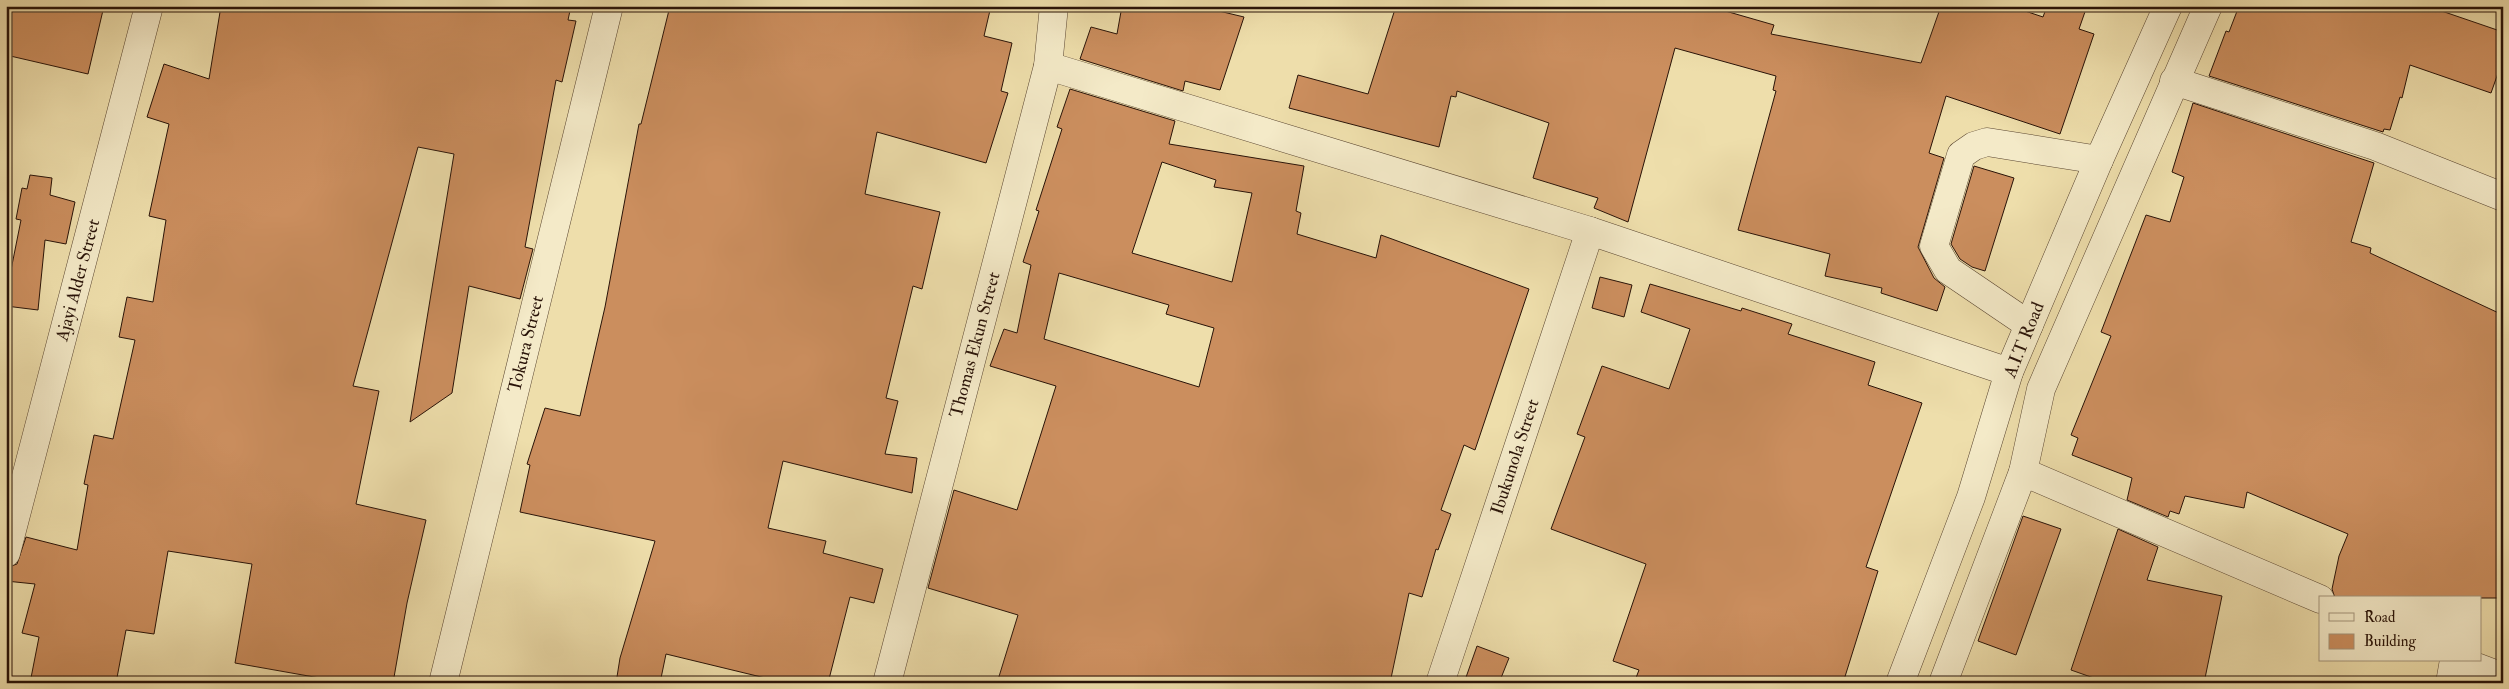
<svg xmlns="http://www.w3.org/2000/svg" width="2509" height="689" font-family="'IM FELL Double Pica',serif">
  <rect width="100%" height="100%" fill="#eedeab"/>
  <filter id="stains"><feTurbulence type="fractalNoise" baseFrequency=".004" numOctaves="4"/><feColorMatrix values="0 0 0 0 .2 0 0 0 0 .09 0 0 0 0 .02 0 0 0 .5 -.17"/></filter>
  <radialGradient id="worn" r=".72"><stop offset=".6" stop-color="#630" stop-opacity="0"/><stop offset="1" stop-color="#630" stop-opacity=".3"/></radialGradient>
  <g fill="#cb8e5e" stroke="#291308" fill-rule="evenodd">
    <polygon points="6,6 104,6 88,74 6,55"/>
    <polygon points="221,6 571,6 568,20 576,21 562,82 556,80 525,247 533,249 520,299 469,286 452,393 410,422 454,154 418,147 353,386 379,391 356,504 426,520 407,603 393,683 348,683 235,663 252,564 168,551 154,634 126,630 116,683 30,683 39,637 22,633 35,584 6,581 6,568 17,564 26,537 77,550 88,485 84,484 94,435 113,439 135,340 119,337 127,297 153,302 166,220 149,216 169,124 147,117 164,64 209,79"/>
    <polygon points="670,6 991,6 984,36 1012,43 1001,91 1008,93 986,163 877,132 865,194 940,212 922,289 913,286 886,398 898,401 885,454 917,458 912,493 783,461 768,528 826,541 823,553 883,569 874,603 850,597 828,683 786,683 666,654 660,683 616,683 620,658 655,541 520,512 530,465 527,464 545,408 580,416 605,307 639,124 641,124"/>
    <polygon points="1122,6 1198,6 1244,17 1220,90 1185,81 1183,91 1080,59 1091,27 1117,34"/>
    <polygon points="1396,6 1708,6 1774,25 1771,34 1921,63 1941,6 2010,6 2043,17 2047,6 2087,6 2079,29 2094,34 2060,134 1946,96 1929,153 1944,158 1918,247 1934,278 1945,287 1937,311 1881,293 1882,288 1825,276 1830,254 1738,230 1776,91 1773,90 1776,76 1675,48 1628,222 1594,208 1598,198 1533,178 1549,123 1457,91 1456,97 1451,96 1439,147 1289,108 1298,75 1368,94"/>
    <polygon points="2239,6 2427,6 2503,32 2503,59 2491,93 2410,65 2402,98 2400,97 2390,130 2384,129 2383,132 2209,76 2226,31 2229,32"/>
    <path d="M1070,89L1175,121L1169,144L1304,166L1296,211L1301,213L1297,234L1376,258L1381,235L1529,289L1475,450L1464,445L1441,510L1451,514L1438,550L1436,549L1422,597L1409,593L1390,683H997L1018,615L928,588L954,490L1017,510L1056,386L990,366L1004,329L1017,333L1031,265L1023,262L1039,211L1036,210L1062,129L1057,127ZM1162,162L1216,180L1214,187L1252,193L1232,282L1132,253ZM1059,273L1169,305L1166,314L1214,328L1199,387L1044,339Z"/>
    <polygon points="2193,103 2374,163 2351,242 2371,248 2370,253 2503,315 2503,598 2335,598 2332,589 2339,556 2348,534 2247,492 2244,508 2185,496 2179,514 2170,511 2168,517 2127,500 2132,478 2072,455 2078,438 2071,435 2111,336 2101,332 2146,215 2170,222 2184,177 2172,172"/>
    <polygon points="1974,166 2014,178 1985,271 1972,267 1960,259 1951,244"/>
    <polygon points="30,175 52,178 50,195 75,202 66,244 45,240 38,310 6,306 6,275 10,275 21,220 16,219 22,188 27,189"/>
    <polygon points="1600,277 1632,285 1624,317 1592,308"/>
    <polygon points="1650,284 1741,311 1742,308 1792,324 1788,334 1875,362 1868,385 1922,403 1866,567 1878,571 1843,683 1634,683 1639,670 1613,661 1646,564 1551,529 1585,437 1577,434 1602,366 1669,389 1690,329 1641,312"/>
    <polygon points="2023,516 2061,529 2016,655 1978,641"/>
    <polygon points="2118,529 2158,547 2147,580 2222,596 2204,683 2108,683 2071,670"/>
    <polygon points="1477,646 1509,658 1499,683 1464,683"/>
  </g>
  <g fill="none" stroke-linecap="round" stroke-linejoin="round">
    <defs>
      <g id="minor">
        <polyline points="1048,66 1590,231 2009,372"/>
        <polyline points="2174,81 2375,146 2503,197"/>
        <polyline points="2029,325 1948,270 1934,246 1961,155 1974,146 1987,142 2099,160"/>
        <polyline points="2023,472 2320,599"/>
        <polyline points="6,553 149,6"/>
        <polyline points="2458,660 2503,677"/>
        <polyline points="443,683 609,6"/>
        <polyline points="887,683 1048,66 1054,6"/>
        <polyline points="1440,683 1590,231"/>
        <polyline points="1900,683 1971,497 2009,372 2099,160 2168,6"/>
        <polyline points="1943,683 2023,472 2041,389 2208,6"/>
        <polyline points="2450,683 2454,660"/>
      </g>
    </defs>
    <use href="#minor" stroke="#5a4631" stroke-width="29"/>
    <use href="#minor" stroke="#f4eac8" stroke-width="28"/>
  </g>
  <g text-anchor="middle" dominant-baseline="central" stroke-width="4.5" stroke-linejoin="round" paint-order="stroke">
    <g font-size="18" fill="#291308" stroke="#f4eac8">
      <text transform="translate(78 280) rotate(-75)">Ajayi Alder Street</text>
      <text transform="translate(2024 340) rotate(-68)">A.I.T Road</text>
      <text transform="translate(526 344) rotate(-76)">Tokura Street</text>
      <text transform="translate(975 345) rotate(-75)">Thomas Ekun Street</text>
      <text transform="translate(1515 457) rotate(-72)">Ibukunola Street</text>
    </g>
  </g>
  <rect width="2509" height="689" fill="none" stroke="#eedeab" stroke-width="25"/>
  <rect x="8" y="8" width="2494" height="674" fill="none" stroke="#291308" stroke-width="2.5"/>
  <rect x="12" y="12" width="2484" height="664" fill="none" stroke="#291308"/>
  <rect x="2319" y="596" width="162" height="65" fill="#f4eac8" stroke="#a3947b"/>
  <rect x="2329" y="613" width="25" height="8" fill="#f4eac8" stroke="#a3947b"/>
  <text x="2364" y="622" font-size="15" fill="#291308">Road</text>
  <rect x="2329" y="634" width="25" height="15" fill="#cb8e5e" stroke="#a3947b"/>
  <text x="2364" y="646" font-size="15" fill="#291308">Building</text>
  <rect width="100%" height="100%" filter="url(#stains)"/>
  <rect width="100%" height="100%" fill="url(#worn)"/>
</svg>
